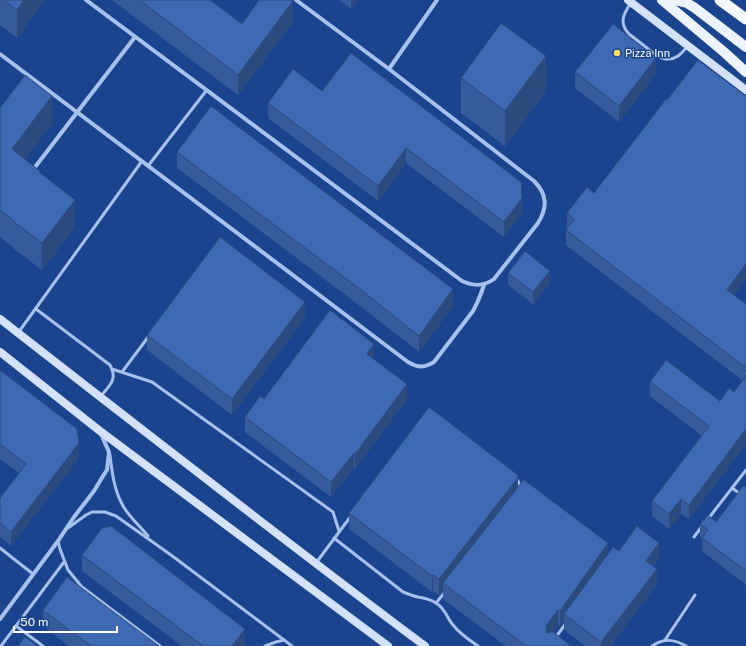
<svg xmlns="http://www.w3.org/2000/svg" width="746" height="646" font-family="'Public Sans',sans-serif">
  <rect width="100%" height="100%" fill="#1a448d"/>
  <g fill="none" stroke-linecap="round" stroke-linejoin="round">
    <g stroke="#a6c1ee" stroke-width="3">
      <path d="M630,4C623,15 619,23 629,34C635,39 641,43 647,48C656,55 666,64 678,56C681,54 684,50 687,47"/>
      <polyline points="148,166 206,91"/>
      <path d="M36,309L110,365C118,379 110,385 101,396"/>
      <polyline points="18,333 142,161"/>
      <polyline points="112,369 152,382 333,512 339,531"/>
      <polyline points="122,372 149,336"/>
      <path d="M110,455C112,472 114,489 122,504C128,516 140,526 148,536"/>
      <polyline points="515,478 518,481 521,488"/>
      <polyline points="732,488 746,498"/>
      <polyline points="708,519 746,470"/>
      <polyline points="68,528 86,515 92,512 105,512 116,516 171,555 292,646"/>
      <polyline points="694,537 703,525"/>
      <path d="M334,538L403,592C408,594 413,596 418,597C425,598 430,599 436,603C445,608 447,618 453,625C460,634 469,640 478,646"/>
      <polyline points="58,541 60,549 68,570 82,587 160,646"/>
      <polyline points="0,548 33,574"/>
      <polyline points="316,563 351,516"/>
      <polyline points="436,603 445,592"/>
      <polyline points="16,626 43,646"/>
      <polyline points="555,638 567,622"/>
      <polyline points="665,640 695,595"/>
      <polyline points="1,646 64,562"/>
      <polyline points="265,646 276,642 284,640"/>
      <path d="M652,646C665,638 673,639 686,646"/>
    </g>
    <g stroke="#a6c1ee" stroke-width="4">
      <path d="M86,0L462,281C473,286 483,287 494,279L538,223C548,207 547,194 534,181L389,69L296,0"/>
      <path d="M0,54L408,362C418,368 424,368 434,362L473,311C478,302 481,294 484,285"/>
      <polyline points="389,69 437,0"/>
      <polyline points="32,171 135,37"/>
      <polyline points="0,619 58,541 74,517 94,491 103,476 107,470 109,452 101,434"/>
    </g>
    <g stroke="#d3e1fa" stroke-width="8">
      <polyline points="628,0 746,90"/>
      <path d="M0,319C141,429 282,539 425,646"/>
      <polyline points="0,352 100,431 388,646"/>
    </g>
    <g stroke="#edf3ff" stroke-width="10">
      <polyline points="662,0 724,52 746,72"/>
      <polyline points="674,0 687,3 695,8 746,47"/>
    </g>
    <polyline stroke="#f6f9ff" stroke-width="11" points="720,0 746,19"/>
  </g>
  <g fill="#355b9a">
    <polygon points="0,0 45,0 17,38 0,25"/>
    <polygon points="112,0 210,0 242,24 293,22 238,95"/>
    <polygon points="339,0 358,0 351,9"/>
    <polygon points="575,72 656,74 619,122 575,88"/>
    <polygon points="461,78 546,91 505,146 461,113"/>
    <polygon points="322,91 522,213 504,237 406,163 378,201 268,118 268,103"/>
    <polygon points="746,96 746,279 734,295 746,304 746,444 689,519 681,514 669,529 652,516 652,501 702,436 650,396 650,382 720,401 734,392 743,381 566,245 566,230 567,228 567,213 594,193 667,100"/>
    <polygon points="0,108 52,123 25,159 40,173 75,227 42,270 13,248 13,247 0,237"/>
    <polygon points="177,152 453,306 419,352 360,306 177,168"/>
    <polygon points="508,273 550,283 533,304 508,285"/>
    <polygon points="305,318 232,415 147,350 147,335"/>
    <polygon points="374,359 407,399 355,469 354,468 331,497 245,432 245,417 264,399"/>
    <polygon points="0,370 79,458 11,546 0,537 0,498 19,473 0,459"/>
    <polygon points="745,487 746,487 746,585 702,551 702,539 700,538 700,524 716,522"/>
    <polygon points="518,488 608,553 619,551 659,559 653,567 657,585 610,646 585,646 564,630 564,620 560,626 558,625 553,632 571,646 506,646 443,599 443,589 439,595 433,591 432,592 349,529 349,513"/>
    <polygon points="82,555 245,645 244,646 182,646 82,571"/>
    <polygon points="43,610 159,646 69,646 43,626"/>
  </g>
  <g fill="#2b4a7d">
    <polygon points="24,0 45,0 17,38 17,10"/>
    <polygon points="351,0 358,0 351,9"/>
    <polygon points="293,1 293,22 238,95 238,75"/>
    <polygon points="546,56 546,91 505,146 505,111"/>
    <polygon points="656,58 656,74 619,122 619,106"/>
    <polygon points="52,96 52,123 12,177 12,149"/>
    <polygon points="406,148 406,163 378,201 378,186"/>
    <polygon points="522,198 522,213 504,237 504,222"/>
    <polygon points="75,200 75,227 42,270 42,243"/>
    <polygon points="746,264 746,279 727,305 727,290"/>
    <polygon points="550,271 550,283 533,304 533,292"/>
    <polygon points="453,289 453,306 419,352 419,336"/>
    <polygon points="305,302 305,318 232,415 232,399"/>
    <polygon points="374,344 374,359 367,369 367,354"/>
    <polygon points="407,384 407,399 355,469 355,454"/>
    <polygon points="746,429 746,444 689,519 689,505"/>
    <polygon points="79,443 79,458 11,546 11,532"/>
    <polygon points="354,453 354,468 331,497 331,482"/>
    <polygon points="518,475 518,490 443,583 443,589 439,595 439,579"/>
    <polygon points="681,499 681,514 669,529 669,514"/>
    <polygon points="608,543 608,559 564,614 564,620 560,626 560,611"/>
    <polygon points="659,543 659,559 646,576 646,561"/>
    <polygon points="657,569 657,585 610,646 601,646 601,642"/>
    <polygon points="433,575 433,591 432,592 432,576"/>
    <polygon points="558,610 558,625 547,640 547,643 546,626"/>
    <polygon points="245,629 245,645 244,646 232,646"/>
  </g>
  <g fill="#3e6ab3" stroke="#2b4a7d">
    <polygon points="4,0 24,0 17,10"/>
    <polygon points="140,0 210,0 242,24 259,0 291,0 293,1 238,75"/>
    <polygon points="501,23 546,56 505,111 461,78"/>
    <polygon points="613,24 656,58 619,106 575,72"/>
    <polygon points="351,53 521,182 522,198 504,222 406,148 378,186 268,103 293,69 322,91"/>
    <polygon points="698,60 746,96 746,264 727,290 746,304 746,372 743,369 745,367 566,230 574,219 567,213 587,187 594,193 666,99 667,100"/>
    <polygon points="25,75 52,96 12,149 40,171 39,172 75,200 42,243 13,221 13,220 0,210 0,108"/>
    <polygon points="211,106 453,289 419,336 360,289 177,152"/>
    <polygon points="220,237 305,302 232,399 147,335"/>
    <polygon points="525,251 550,271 533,292 508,273"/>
    <polygon points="330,310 374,344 367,354 407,384 355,454 354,453 331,482 245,417 260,396 264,399"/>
    <polygon points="666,360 720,401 729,388 734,392 746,376 746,429 689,505 681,499 669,514 652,501 709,426 650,382"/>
    <polygon points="0,370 77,429 79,443 11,532 0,523 0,498 26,464 0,444"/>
    <polygon points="429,407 518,475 517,479 439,579 433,575 432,576 349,513"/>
    <polygon points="523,479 608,543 560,611 558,610 546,626 547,628 546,631 547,633 550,633 552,631 571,646 526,646 443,583 522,482"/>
    <polygon points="743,486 746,487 746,571 702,538 708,530 700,524 708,515 716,522"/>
    <polygon points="111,526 245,629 232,646 203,646 82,555 102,528"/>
    <polygon points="637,526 659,543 646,561 657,569 601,642 564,614 613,547 619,551"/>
    <polygon points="67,577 159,646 91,646 43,610"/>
    <polygon points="25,637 38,646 18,646"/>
  </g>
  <circle fill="#ffde63" stroke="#1a448d" stroke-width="1.5" cx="617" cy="53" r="4"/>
  <g text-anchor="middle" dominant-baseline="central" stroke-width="3" stroke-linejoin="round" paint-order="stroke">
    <g font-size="11" fill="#fff" stroke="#1a448d" text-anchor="start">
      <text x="625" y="53">Pizza Inn</text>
    </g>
  </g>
  <path d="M14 626v6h103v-6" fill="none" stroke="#ffffff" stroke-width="2"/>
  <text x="20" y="626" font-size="12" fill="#ffffff" stroke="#1a448d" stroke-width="3" paint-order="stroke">50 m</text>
</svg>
